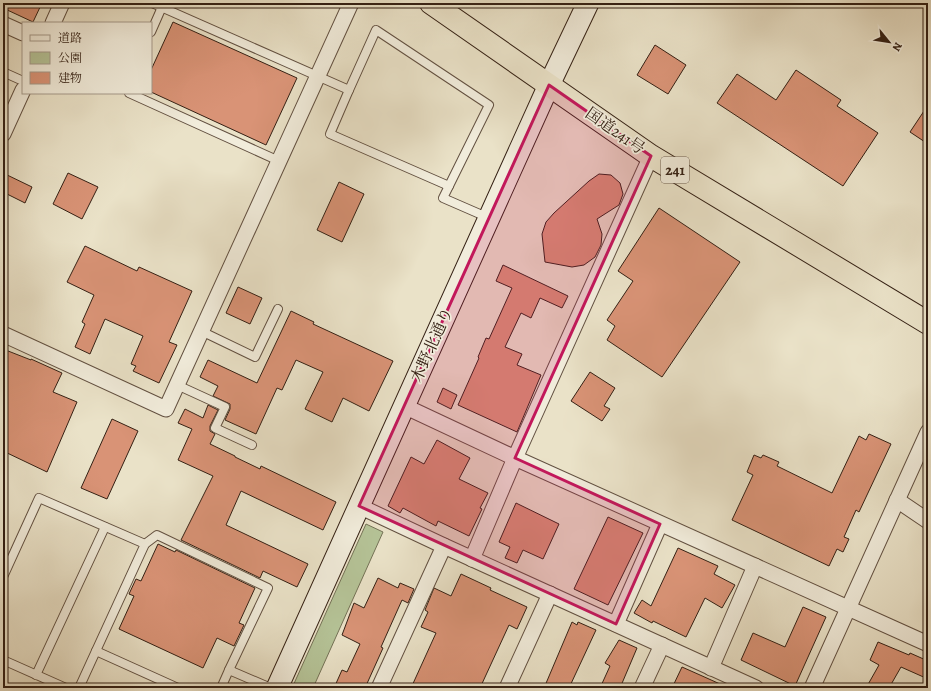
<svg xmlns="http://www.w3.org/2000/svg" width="931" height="691" font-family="Alegreya,'Noto Serif JP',serif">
  <rect width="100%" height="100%" fill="#eae2c8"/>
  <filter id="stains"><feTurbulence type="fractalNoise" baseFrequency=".005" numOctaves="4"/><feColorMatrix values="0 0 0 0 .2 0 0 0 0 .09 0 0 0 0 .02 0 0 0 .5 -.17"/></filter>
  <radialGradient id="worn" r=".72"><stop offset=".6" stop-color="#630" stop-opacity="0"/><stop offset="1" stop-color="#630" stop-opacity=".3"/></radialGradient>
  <polygon fill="#b5c397" stroke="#747256" points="366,524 383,532 313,688 292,688"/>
  <g fill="#d99376" stroke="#342014">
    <polygon points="3,3 42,3 33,22 3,8"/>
    <polygon points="173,22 297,78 266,145 151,92 151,70"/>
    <polygon points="655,45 686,65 668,94 637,75"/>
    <polygon points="796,70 841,100 837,106 878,133 843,186 717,103 737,74 776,100"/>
    <polygon points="928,105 928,144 910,132"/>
    <polygon points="3,173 32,187 25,203 3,192"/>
    <polygon points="68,173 98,187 82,219 53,204"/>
    <polygon points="599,174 611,175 620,183 623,194 619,205 597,219 602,234 601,245 595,257 584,265 572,267 545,262 542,234 546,222 554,213 589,181"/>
    <polygon points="339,182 364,194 342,242 317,230"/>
    <polygon points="659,208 740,262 662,377 607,340 615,326 607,320 633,281 618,271"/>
    <polygon points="85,246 137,271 139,267 192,291 169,342 177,345 159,383 133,371 136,366 131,364 143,336 105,319 90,354 75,347 85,324 82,322 94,295 67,282"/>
    <polygon points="503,265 568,296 562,308 540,298 531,318 521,313 505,347 522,354 517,365 541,375 517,432 458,405 479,358 478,357 486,338 489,339 512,288 496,281"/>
    <polygon points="238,287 262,298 250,324 226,313"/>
    <polygon points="291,311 314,322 313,324 393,361 369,411 343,398 332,422 305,409 323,372 296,360 282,390 277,388 256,434 225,420 230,409 230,404 213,396 218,386 200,377 208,360 257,383"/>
    <polygon points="3,349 31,360 31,359 62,373 53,392 77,402 47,472 3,451"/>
    <polygon points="590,372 615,388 604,406 610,409 602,421 571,401"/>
    <polygon points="443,388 457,395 451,409 437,402"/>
    <polygon points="208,405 218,410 210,426 210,431 215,434 210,444 235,456 235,457 260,469 261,466 336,502 323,530 241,491 226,525 308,564 297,587 263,571 260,578 181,540 213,476 178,460 192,429 178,423 185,409 203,418"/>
    <polygon points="112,419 138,431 107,499 81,488"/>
    <polygon points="869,434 891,444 859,512 856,510 844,537 849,539 843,552 837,549 829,566 732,520 753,475 747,472 754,455 761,458 763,455 779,462 777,466 832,493 859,436 866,440"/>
    <polygon points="437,440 470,458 459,479 488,493 480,508 482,509 469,536 438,521 436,526 403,508 400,513 388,506 411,457 424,464"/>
    <polygon points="516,503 559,524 543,559 523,550 517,563 505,558 510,547 499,542"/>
    <polygon points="608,517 643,533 608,605 574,589"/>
    <polygon points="158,544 175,552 176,550 255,588 239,623 244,625 234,646 217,638 203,668 119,629 134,596 129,594 136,579 141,581"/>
    <polygon points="678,548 718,566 714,574 735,585 722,608 705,598 686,637 653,621 652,623 634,613 642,600 651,606"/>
    <polygon points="461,574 491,588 490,590 527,607 517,629 509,625 480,688 411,688 436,633 421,627 428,612 425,610 434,588 451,596"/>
    <polygon points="378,578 398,588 400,583 414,589 408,603 402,600 381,647 383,648 365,688 334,688 342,670 347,672 360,644 342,635 354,603 364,608"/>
    <polygon points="803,607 826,617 795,686 741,660 753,633 785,647"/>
    <polygon points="572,622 577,625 578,622 596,630 569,688 544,688"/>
    <polygon points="619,640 637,648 620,688 600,688 610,666 605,663"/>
    <polygon points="878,642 909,655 910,653 928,661 928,679 901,667 889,688 866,688 879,665 870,660"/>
    <polygon points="682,667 700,675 729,688 672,688"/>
  </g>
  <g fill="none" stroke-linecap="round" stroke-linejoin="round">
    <defs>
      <g id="lane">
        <polyline points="152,3 349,90 376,30 489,105 443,198 489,218"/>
        <polyline points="151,32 162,7"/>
        <polyline points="3,72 23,81"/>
        <polyline points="349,90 330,134 449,186"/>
        <polyline points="129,93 279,161"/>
        <polyline points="201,331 255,357 278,309"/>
        <polyline points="177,385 225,407 215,428 252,445"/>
        <polyline points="145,544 157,535 268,588 229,670"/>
        <polyline points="3,577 39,498 145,544 79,688"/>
        <polyline points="96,651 178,688"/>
        <polyline points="3,660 66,688"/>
        <polyline points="36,675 105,527"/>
        <polyline points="221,688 229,670 271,688"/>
      </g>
      <g id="street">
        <polyline points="53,23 62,3"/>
        <polyline points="3,24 23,33"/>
        <polyline points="3,134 23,90"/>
        <polyline points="3,334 166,409 351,3"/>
        <polyline points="404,406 515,458 928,644"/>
        <polyline points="897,500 928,521"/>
        <polyline points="359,506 444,546 756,688"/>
        <polyline points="472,559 515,458 651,156"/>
        <polyline points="616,624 660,524"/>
        <polyline points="711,668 755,566"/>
        <polyline points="379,688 444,546"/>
        <polyline points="507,688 550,594"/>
        <polyline points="642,688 662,645"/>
        <polyline points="812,688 928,432"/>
      </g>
      <polyline id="secondary" points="277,688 549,85 588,3"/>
      <polyline id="highway" points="431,3 651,156 928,323"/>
    </defs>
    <use href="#lane" stroke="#625041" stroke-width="10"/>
    <use href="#street" stroke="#625041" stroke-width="17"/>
    <use href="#secondary" stroke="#342014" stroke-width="23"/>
    <use href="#highway" stroke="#342014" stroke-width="24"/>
    <use href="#lane" stroke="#f1ecdb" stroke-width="8"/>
    <use href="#street" stroke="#f1ecdb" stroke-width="15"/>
    <use href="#secondary" stroke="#f1ecdb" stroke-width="21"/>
    <use href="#highway" stroke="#eae2c8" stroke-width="22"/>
  </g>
  <path fill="#c2185b" fill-opacity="0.2" stroke="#c2185b" stroke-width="3" stroke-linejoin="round" d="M549,85L651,156L515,458L660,524L616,624L359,506Z"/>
  <g text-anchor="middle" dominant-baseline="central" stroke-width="3.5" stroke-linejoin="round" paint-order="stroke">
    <rect fill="#f1ecdb" stroke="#6d5d50" stroke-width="1" x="661" y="157" width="28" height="26" rx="3"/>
    <g font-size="15" font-weight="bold" fill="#342014">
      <text x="675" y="170">241</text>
    </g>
    <g font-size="16" fill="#342014" stroke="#f1ecdb">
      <text transform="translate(615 131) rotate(35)">国道241号</text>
      <text transform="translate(432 345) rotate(-66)">木野北通り</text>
    </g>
  </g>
  <rect width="931" height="691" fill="none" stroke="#eae2c8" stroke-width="16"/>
  <rect x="4" y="4" width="923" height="683" fill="none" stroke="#342014" stroke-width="2"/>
  <rect x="8" y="8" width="915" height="675" fill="none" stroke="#342014"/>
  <rect x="22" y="22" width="130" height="72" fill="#f1ecdb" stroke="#a59a8b"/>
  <rect x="30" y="35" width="20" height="6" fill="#f1ecdb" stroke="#a59a8b"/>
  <text x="58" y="42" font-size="12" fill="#342014">道路</text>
  <rect x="30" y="52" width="20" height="12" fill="#b5c397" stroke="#a59a8b"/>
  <text x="58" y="62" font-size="12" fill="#342014">公園</text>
  <rect x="30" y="72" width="20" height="12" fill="#d99376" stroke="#a59a8b"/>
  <text x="58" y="82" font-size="12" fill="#342014">建物</text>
  <g transform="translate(889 42) rotate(120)" stroke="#f1ecdb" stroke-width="3" paint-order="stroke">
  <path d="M0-3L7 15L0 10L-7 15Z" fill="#342014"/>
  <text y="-6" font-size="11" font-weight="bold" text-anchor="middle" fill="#342014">N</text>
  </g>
  <rect width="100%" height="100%" filter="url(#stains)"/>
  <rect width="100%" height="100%" fill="url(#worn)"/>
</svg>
